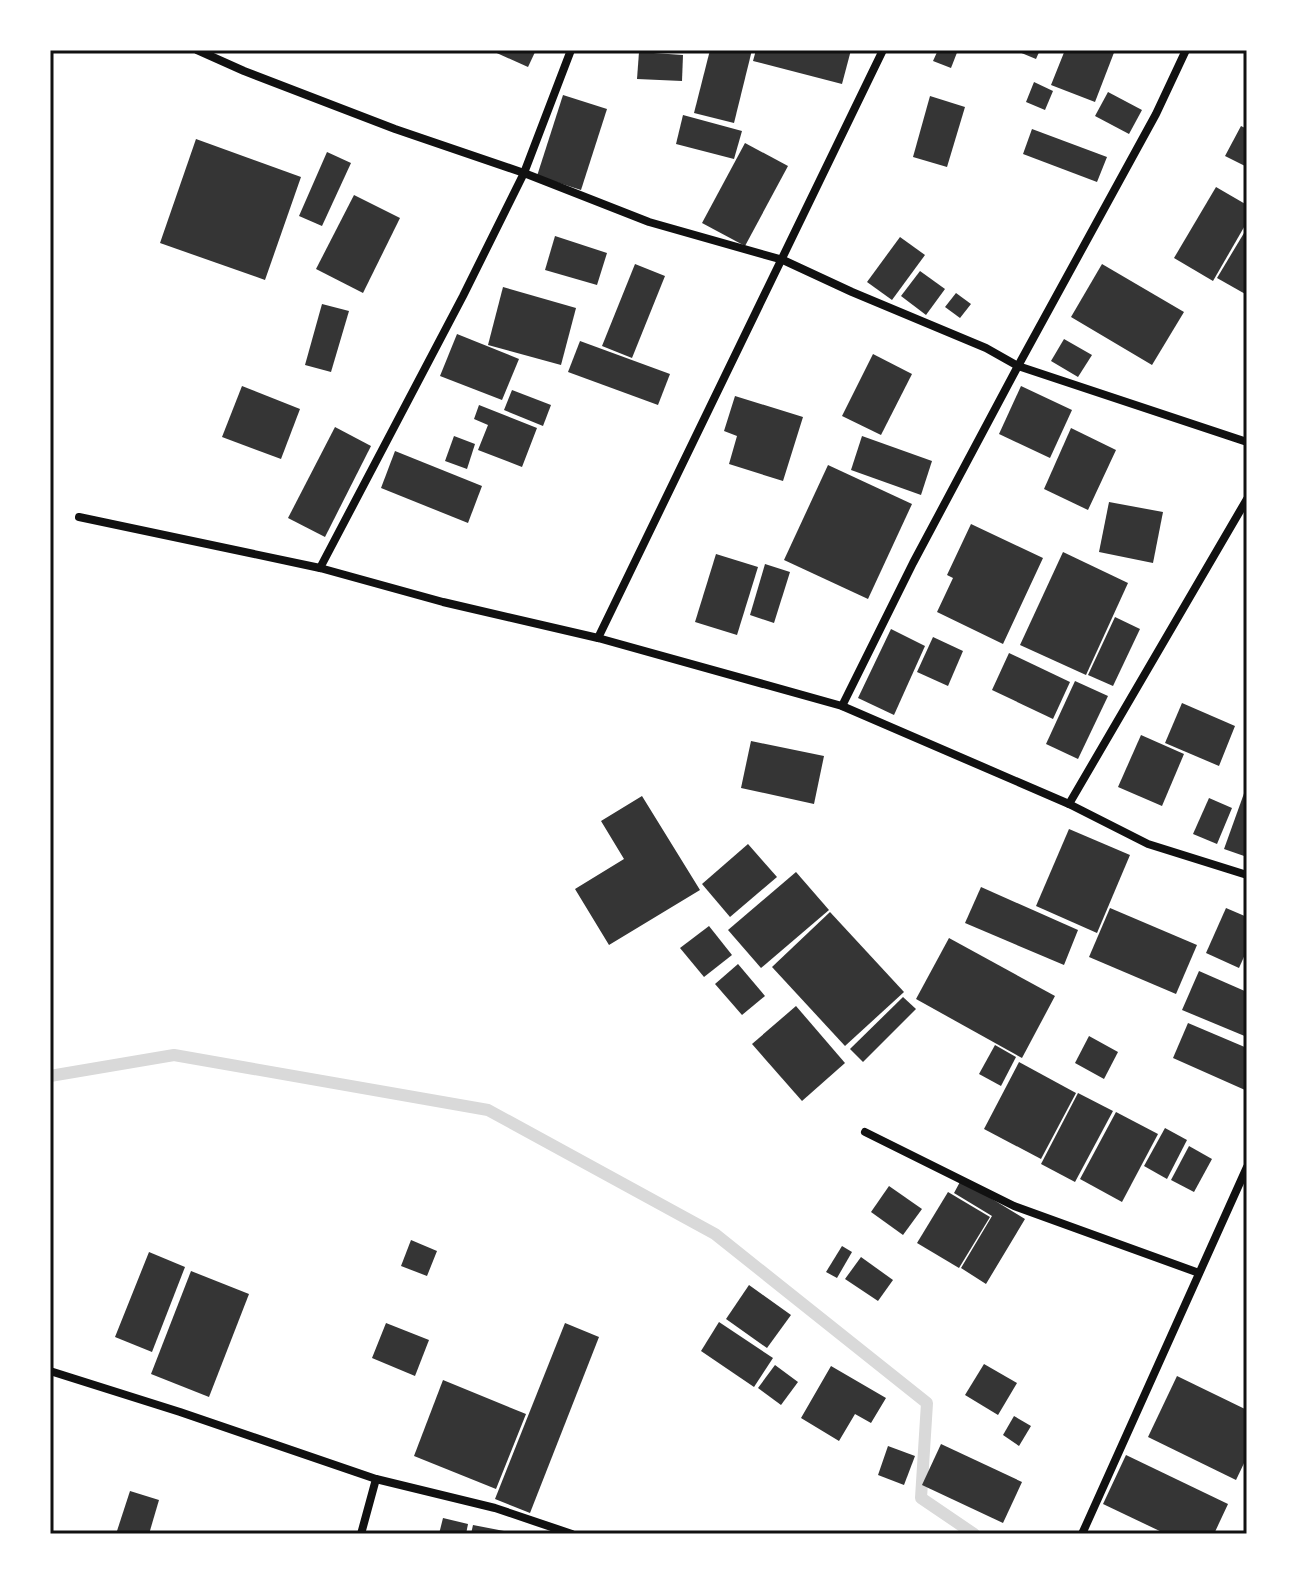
<svg xmlns="http://www.w3.org/2000/svg" width="1297" height="1584" font-family="Cabin,sans-serif">
  <rect width="100%" height="100%" fill="#fff"/>
  <g fill="none" stroke-linecap="round" stroke-linejoin="round">
    <polyline stroke="#d9d9d9" stroke-width="12" points="50,1076 174,1055 488,1110 715,1234 927,1403 921,1498 974,1534"/>
  </g>
  <g fill="#353535">
    <polygon points="490,50 536,50 528,67"/>
    <polygon points="710,50 752,50 734,123 694,113"/>
    <polygon points="756,50 851,50 842,84 753,61"/>
    <polygon points="938,50 958,50 951,68 933,61"/>
    <polygon points="1014,50 1040,50 1036,59"/>
    <polygon points="1065,50 1115,50 1095,102 1051,85"/>
    <polygon points="639,52 683,55 682,81 637,79"/>
    <polygon points="1034,82 1053,91 1045,110 1026,102"/>
    <polygon points="1108,92 1142,110 1129,134 1095,116"/>
    <polygon points="563,95 607,109 581,190 537,176"/>
    <polygon points="930,96 965,107 947,167 913,157"/>
    <polygon points="683,115 742,131 734,159 676,144"/>
    <polygon points="1241,126 1247,129 1247,167 1225,156"/>
    <polygon points="1032,129 1107,157 1097,182 1023,154"/>
    <polygon points="196,139 301,177 265,280 160,243"/>
    <polygon points="745,143 788,166 745,246 702,223"/>
    <polygon points="327,152 351,163 322,226 299,216"/>
    <polygon points="1216,187 1247,205 1247,222 1213,281 1174,258"/>
    <polygon points="354,195 400,218 363,293 316,269"/>
    <polygon points="1247,228 1247,295 1217,278"/>
    <polygon points="555,236 607,253 597,285 545,270"/>
    <polygon points="900,237 925,255 892,300 867,282"/>
    <polygon points="635,264 665,276 632,358 602,346"/>
    <polygon points="1102,264 1184,312 1152,365 1071,317"/>
    <polygon points="920,271 945,289 926,315 901,296"/>
    <polygon points="503,287 576,308 561,365 488,345"/>
    <polygon points="956,293 971,304 960,318 945,307"/>
    <polygon points="322,304 349,311 331,372 305,365"/>
    <polygon points="457,334 519,359 502,400 440,376"/>
    <polygon points="1064,339 1092,355 1078,377 1051,361"/>
    <polygon points="580,341 670,374 658,405 568,372"/>
    <polygon points="873,354 912,374 881,435 842,416"/>
    <polygon points="242,386 300,409 281,459 222,437"/>
    <polygon points="1021,386 1072,410 1050,458 999,434"/>
    <polygon points="512,390 551,405 543,426 504,410"/>
    <polygon points="735,396 803,417 783,481 729,464 737,436 724,431"/>
    <polygon points="479,405 537,428 522,467 478,450 488,425 474,419"/>
    <polygon points="335,427 371,446 325,537 288,518"/>
    <polygon points="1071,428 1116,450 1088,510 1044,489"/>
    <polygon points="454,436 475,444 467,469 445,461"/>
    <polygon points="862,436 932,461 921,495 851,470"/>
    <polygon points="395,451 482,486 468,523 381,488"/>
    <polygon points="828,465 912,504 868,599 784,560"/>
    <polygon points="1109,502 1163,512 1153,563 1099,552"/>
    <polygon points="971,524 1043,558 1003,644 937,612 953,578 947,575"/>
    <polygon points="1063,552 1128,583 1086,675 1020,645"/>
    <polygon points="716,554 758,567 737,635 695,622"/>
    <polygon points="765,564 790,572 774,623 750,615"/>
    <polygon points="1115,617 1140,629 1113,686 1088,675"/>
    <polygon points="891,629 925,646 894,715 858,698"/>
    <polygon points="933,637 963,651 948,686 917,672"/>
    <polygon points="1009,653 1070,682 1053,719 992,690"/>
    <polygon points="1075,681 1108,696 1078,759 1046,744"/>
    <polygon points="1182,703 1235,726 1219,766 1165,743"/>
    <polygon points="1141,735 1184,754 1162,806 1118,787"/>
    <polygon points="751,741 824,756 814,804 741,788"/>
    <polygon points="1247,785 1247,857 1224,849"/>
    <polygon points="642,796 700,890 609,945 575,889 624,859 601,821"/>
    <polygon points="1209,798 1232,808 1217,844 1193,834"/>
    <polygon points="1069,829 1130,855 1097,933 1036,906"/>
    <polygon points="748,844 777,877 730,917 702,884"/>
    <polygon points="796,872 829,910 761,968 728,930"/>
    <polygon points="981,887 1078,930 1064,965 965,923"/>
    <polygon points="1110,908 1197,945 1176,994 1089,957"/>
    <polygon points="1226,908 1247,917 1247,950 1239,968 1206,953"/>
    <polygon points="830,912 904,992 845,1046 772,967"/>
    <polygon points="709,926 732,955 704,977 680,948"/>
    <polygon points="949,938 1055,996 1022,1058 916,999"/>
    <polygon points="738,964 765,996 742,1015 715,984"/>
    <polygon points="1199,971 1247,992 1247,1037 1182,1010"/>
    <polygon points="903,997 916,1009 863,1062 850,1049"/>
    <polygon points="796,1006 845,1063 802,1101 752,1044"/>
    <polygon points="1188,1023 1247,1048 1245,1090 1173,1058"/>
    <polygon points="1089,1036 1118,1052 1104,1079 1075,1063"/>
    <polygon points="995,1045 1016,1057 1001,1086 979,1074"/>
    <polygon points="1019,1062 1076,1093 1041,1159 984,1129"/>
    <polygon points="1078,1093 1113,1111 1075,1182 1041,1164"/>
    <polygon points="1116,1112 1158,1134 1122,1202 1080,1179"/>
    <polygon points="1165,1128 1187,1140 1167,1179 1144,1166"/>
    <polygon points="1189,1146 1212,1159 1194,1192 1171,1180"/>
    <polygon points="961,1180 1025,1219 986,1284 961,1268 992,1216 954,1193"/>
    <polygon points="889,1186 922,1209 903,1235 871,1212"/>
    <polygon points="948,1192 990,1217 959,1268 917,1243"/>
    <polygon points="411,1240 437,1251 427,1276 401,1266"/>
    <polygon points="842,1246 852,1252 837,1278 826,1272"/>
    <polygon points="149,1252 185,1267 152,1352 115,1337"/>
    <polygon points="861,1257 893,1280 878,1301 845,1279"/>
    <polygon points="191,1271 249,1294 209,1397 151,1374"/>
    <polygon points="749,1285 791,1315 767,1348 726,1319"/>
    <polygon points="719,1322 773,1358 754,1387 701,1351"/>
    <polygon points="386,1323 429,1340 415,1376 372,1358"/>
    <polygon points="565,1323 599,1337 530,1513 495,1499"/>
    <polygon points="984,1364 1017,1383 998,1415 965,1395"/>
    <polygon points="775,1365 798,1382 781,1405 758,1388"/>
    <polygon points="831,1366 886,1398 871,1423 855,1414 839,1441 801,1418"/>
    <polygon points="1177,1376 1247,1410 1247,1457 1236,1480 1148,1437"/>
    <polygon points="443,1380 526,1414 496,1489 414,1456"/>
    <polygon points="1014,1416 1031,1426 1019,1446 1003,1435"/>
    <polygon points="941,1444 1022,1482 1003,1523 922,1485"/>
    <polygon points="888,1446 915,1456 904,1485 878,1475"/>
    <polygon points="1126,1455 1228,1504 1214,1534 1166,1534 1103,1504"/>
    <polygon points="130,1491 159,1500 149,1534 116,1534"/>
    <polygon points="443,1518 468,1524 466,1534 439,1534"/>
    <polygon points="473,1525 504,1531 504,1534 471,1534"/>
  </g>
  <g fill="none" stroke-linecap="round" stroke-linejoin="round">
    <g stroke="#111" stroke-width="8">
      <polyline points="197,50 244,71 395,129 524,173 649,222 783,260 852,292 986,348 1018,366 1247,442"/>
      <polyline points="79,517 320,568 443,602 598,638 842,706 1069,804 1148,844 1247,875"/>
      <polyline points="320,568 463,296 524,173 571,50"/>
      <polyline points="598,638 883,50"/>
      <polyline points="842,706 913,563 1018,366 1156,114 1186,50"/>
      <polyline points="1069,804 1247,499"/>
      <polyline points="865,1132 1014,1206 1199,1273"/>
      <polyline points="50,1371 180,1412 376,1479 495,1508 572,1534"/>
      <polyline points="361,1534 376,1479"/>
      <polyline points="1082,1534 1247,1167"/>
    </g>
  </g>
  <rect width="1297" height="1584" fill="none" stroke="#ffffff" stroke-width="104"/>
  <rect x="52" y="52" width="1193" height="1480" fill="none" stroke="#111" stroke-width="3"/>
</svg>
